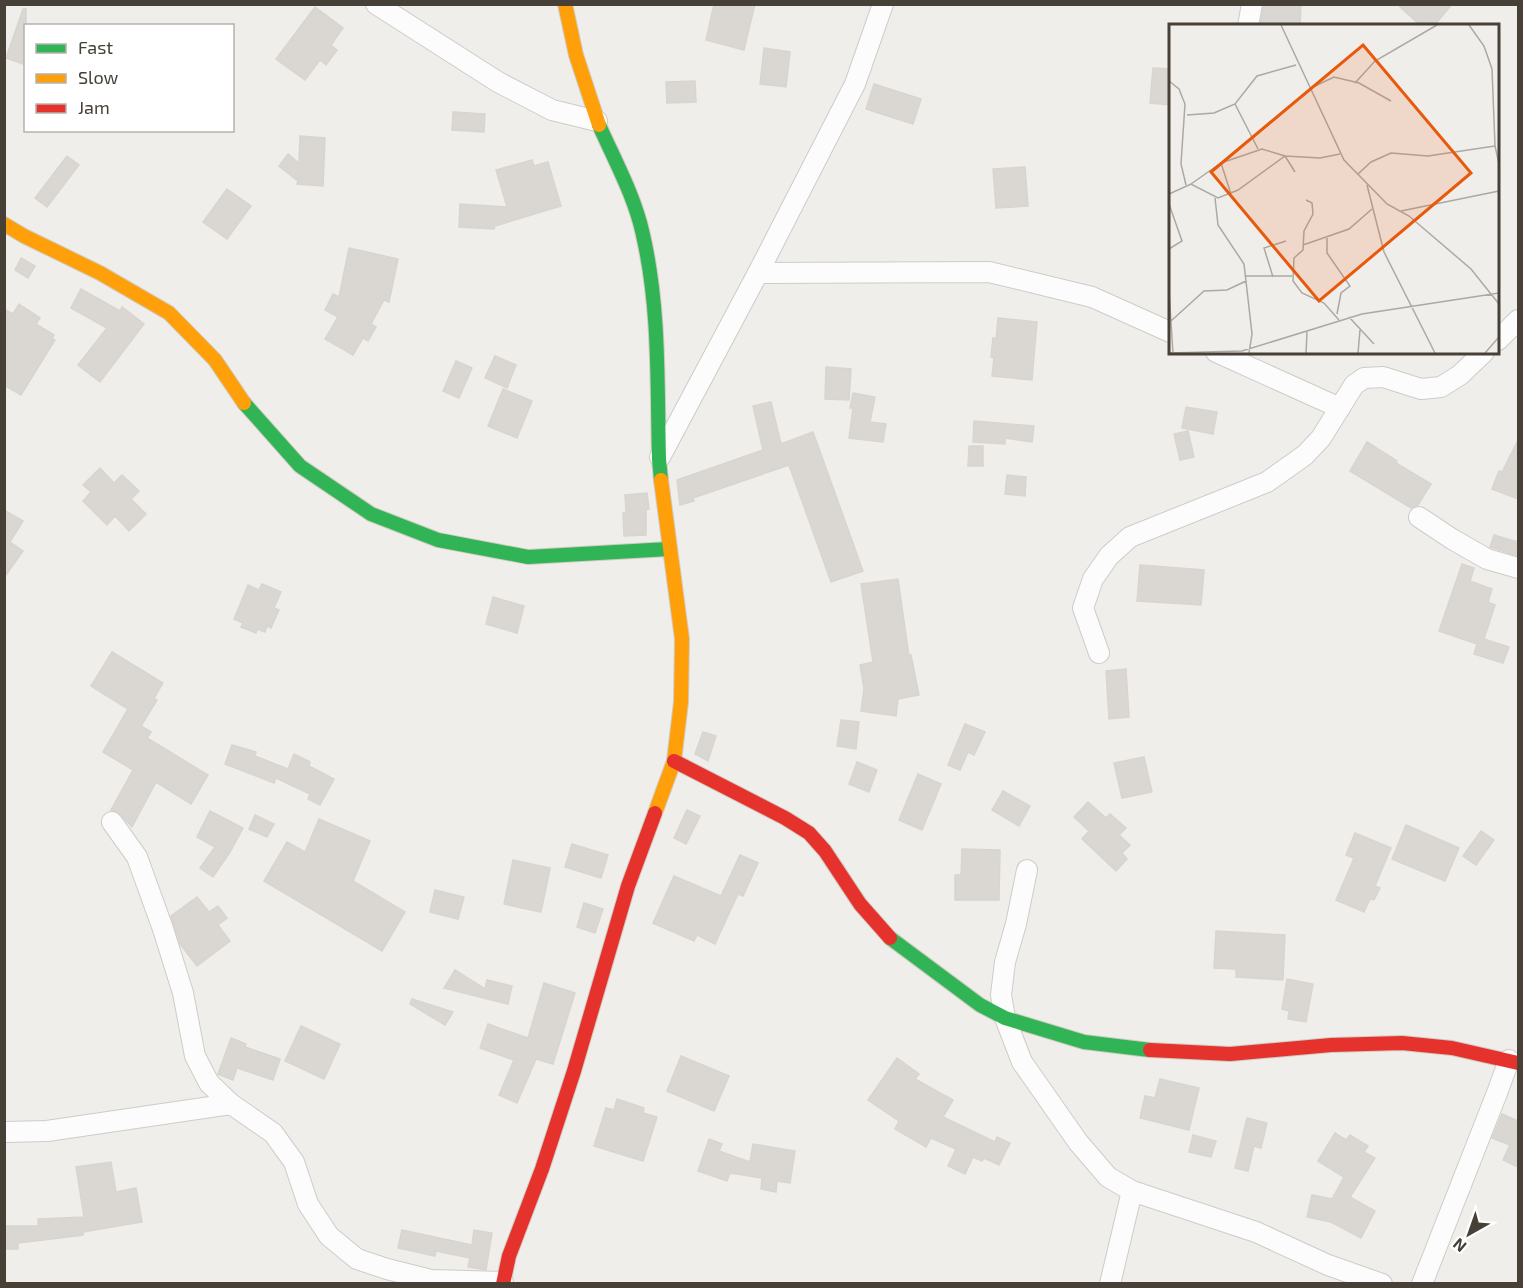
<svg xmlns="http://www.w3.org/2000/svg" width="1523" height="1288" font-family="'Exo 2',sans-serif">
  <rect width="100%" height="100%" fill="#f0eeea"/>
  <g fill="#dad7d3" stroke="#d8d5d0" stroke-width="1.5">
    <polygon points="714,4 755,4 744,50 706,40"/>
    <polygon points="1264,4 1301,4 1300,26 1260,26"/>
    <polygon points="1397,4 1452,4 1434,26 1421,26"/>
    <polygon points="315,7 343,28 331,45 337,50 326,65 320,60 305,80 276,59"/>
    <polygon points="23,9 26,9 26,65 6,58"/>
    <polygon points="764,48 790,52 786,87 760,84"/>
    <polygon points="1153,68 1170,69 1170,105 1150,103"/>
    <polygon points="695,81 696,102 667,103 666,82"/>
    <polygon points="874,84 921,99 913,124 866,109"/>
    <polygon points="453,112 485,114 484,132 452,130"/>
    <polygon points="300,136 325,138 323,186 297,184 298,181 279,166 288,154 299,163"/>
    <polygon points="67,156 79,165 47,207 35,198"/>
    <polygon points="532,160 534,166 548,162 561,206 495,226 494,229 459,227 460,204 507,207 496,170"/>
    <polygon points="1025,167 1028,206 996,208 993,169"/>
    <polygon points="227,189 251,206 227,239 203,222"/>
    <polygon points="349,248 398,259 389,302 384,300 371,324 376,327 368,341 363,338 353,355 325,339 338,317 325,310 333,294 339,297"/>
    <polygon points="21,258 35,266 28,278 15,270"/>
    <polygon points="81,289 120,311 122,307 144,324 100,382 78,365 107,328 71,308"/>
    <polygon points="19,304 40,318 36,324 54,335 52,338 55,340 21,395 4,385 4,309 13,314"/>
    <polygon points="998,318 1037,322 1032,380 992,376 994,358 991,357 993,338 996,339"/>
    <polygon points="495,356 516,365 507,388 485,378"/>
    <polygon points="456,361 472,368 459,398 443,391"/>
    <polygon points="826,367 851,369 849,400 825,399"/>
    <polygon points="503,389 532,401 517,438 488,426"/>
    <polygon points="853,393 875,397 870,422 886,424 883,442 849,438 853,408 850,408"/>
    <polygon points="771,402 781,444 813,432 863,571 831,582 789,465 693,498 694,501 680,505 677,480 763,450 753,406"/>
    <polygon points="1186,407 1217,412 1213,434 1182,428"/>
    <polygon points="974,421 1034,426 1032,442 1005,438 1005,444 973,442"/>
    <polygon points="1188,431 1194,457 1180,460 1174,434"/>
    <polygon points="1518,440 1518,499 1492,489 1499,471 1502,472"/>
    <polygon points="1367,442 1397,461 1396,463 1431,484 1418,505 1411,508 1350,471"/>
    <polygon points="969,446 983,446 983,466 968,466"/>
    <polygon points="100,468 114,483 122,475 139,491 131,499 146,514 129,531 115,516 107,525 83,501 91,492 83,485"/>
    <polygon points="1007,475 1026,477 1025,496 1005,494"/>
    <polygon points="647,493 649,509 646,510 646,535 624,536 623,513 626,513 625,495"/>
    <polygon points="4,510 23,521 10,542 23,551 4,578"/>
    <polygon points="1494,535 1518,542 1518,556 1490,547"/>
    <polygon points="1462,564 1474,568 1470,581 1492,589 1488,602 1495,605 1484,639 1509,647 1503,663 1474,654 1477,644 1439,631"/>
    <polygon points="1140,565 1204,570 1201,605 1137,601"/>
    <polygon points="898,579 909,656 911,655 919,695 898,699 896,716 861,711 864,689 860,665 873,662 861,584"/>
    <polygon points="262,584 281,592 274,608 279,610 271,628 267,626 265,632 257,629 256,633 241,627 243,623 234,619 248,585 259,590"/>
    <polygon points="493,597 524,606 517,633 486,624"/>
    <polygon points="112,652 163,683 154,698 157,700 141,726 151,732 147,738 208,775 191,804 156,782 132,827 121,815 111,810 133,770 103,752 128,709 91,686"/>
    <polygon points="1126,669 1129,717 1109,719 1106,671"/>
    <polygon points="841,720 859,722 856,749 837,746"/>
    <polygon points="965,724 985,732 974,755 968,752 960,770 948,765"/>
    <polygon points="703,732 716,736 708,761 695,754"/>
    <polygon points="232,745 256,752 255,756 288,769 294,754 310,762 309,766 334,779 320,805 308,799 310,794 276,778 274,783 225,764"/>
    <polygon points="1144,757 1152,792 1122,798 1114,763"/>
    <polygon points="857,762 877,770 869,792 849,784"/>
    <polygon points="918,774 941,784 922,830 899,820"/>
    <polygon points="1003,791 1030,806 1019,826 992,810"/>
    <polygon points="1088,802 1106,818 1110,814 1126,828 1119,835 1130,845 1122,853 1127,859 1116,871 1082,839 1089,831 1074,817"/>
    <polygon points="687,810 700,816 686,844 674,838"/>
    <polygon points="210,811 243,828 230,852 213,877 200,868 215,847 197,837"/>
    <polygon points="255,815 274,824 267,837 249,829"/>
    <polygon points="319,819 370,841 353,881 405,912 382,951 264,881 287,842 305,852"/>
    <polygon points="1406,825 1459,848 1445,881 1392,859"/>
    <polygon points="1481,831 1494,840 1476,865 1463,856"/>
    <polygon points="1355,833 1391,848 1375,886 1380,888 1374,900 1370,899 1364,912 1336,900 1354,858 1346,855"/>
    <polygon points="572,844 608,855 601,878 565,867"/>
    <polygon points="962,849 1000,850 999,900 955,900 955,875 961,875"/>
    <polygon points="740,855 758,863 743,896 738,894 715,944 697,935 694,941 653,923 674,876 721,896"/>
    <polygon points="513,860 550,868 541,912 504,904"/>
    <polygon points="435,890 464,897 458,919 430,912"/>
    <polygon points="197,897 209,912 218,906 227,918 218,925 230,941 197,966 180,944 171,916"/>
    <polygon points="584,903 603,909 595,933 577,927"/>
    <polygon points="1216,931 1285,935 1283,980 1236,977 1236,969 1214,968"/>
    <polygon points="455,970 485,989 487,980 512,986 508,1004 444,988"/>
    <polygon points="1287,979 1313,984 1306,1022 1288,1019 1289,1011 1282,1009"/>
    <polygon points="544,983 575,993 553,1064 536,1059 517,1103 499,1095 514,1060 480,1048 488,1024 528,1038"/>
    <polygon points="412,999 453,1012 445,1025 410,1004"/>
    <polygon points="301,1026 340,1044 324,1079 285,1061"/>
    <polygon points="231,1038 246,1044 245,1047 280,1059 273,1080 237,1068 233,1080 218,1074"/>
    <polygon points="681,1056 729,1076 714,1111 667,1091"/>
    <polygon points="897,1058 919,1074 915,1079 953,1100 943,1117 995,1142 997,1137 1010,1143 999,1165 984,1158 982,1161 973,1157 965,1174 948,1166 956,1149 931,1138 926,1147 895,1129 899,1121 868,1100"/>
    <polygon points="1160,1079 1199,1088 1189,1130 1140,1118 1145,1096 1155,1098"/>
    <polygon points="617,1099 644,1108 643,1113 657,1117 643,1161 594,1146 606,1108 614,1110"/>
    <polygon points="1502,1114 1518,1121 1518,1167 1503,1160 1510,1145 1492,1138"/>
    <polygon points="1247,1118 1267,1123 1261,1148 1254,1146 1248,1171 1235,1168"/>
    <polygon points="1335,1133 1346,1140 1350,1135 1368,1146 1364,1152 1375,1158 1350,1197 1375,1211 1361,1238 1331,1222 1307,1217 1312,1195 1332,1199 1344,1177 1318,1161"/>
    <polygon points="1193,1135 1216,1141 1211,1157 1189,1152"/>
    <polygon points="709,1139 722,1144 719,1151 750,1162 753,1144 795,1151 790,1183 777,1181 776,1192 761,1189 762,1178 730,1173 727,1181 698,1171"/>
    <polygon points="111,1162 116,1192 136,1188 142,1222 83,1232 83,1235 18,1243 18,1249 4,1249 4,1226 38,1226 38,1219 84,1217 76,1167"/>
    <polygon points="402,1230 472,1245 474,1230 492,1233 486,1270 468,1267 470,1258 436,1251 435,1256 398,1248"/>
  </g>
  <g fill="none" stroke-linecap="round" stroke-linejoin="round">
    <defs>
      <g id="street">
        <polyline points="376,4 498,82 552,110 597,121"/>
        <polyline points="1248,26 1252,4"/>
        <polyline points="758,273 989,272 1092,297 1170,332"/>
        <polyline points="1498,340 1518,320"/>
        <polyline points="1216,352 1340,408"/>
        <polyline points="660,457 758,273 855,84 883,4"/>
        <polyline points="1419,517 1452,539 1487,559 1518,568"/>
        <polyline points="1099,653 1083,608 1093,579 1109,556 1130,537 1267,482 1305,455 1321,438 1354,385 1364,378 1383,377 1421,389 1441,387 1460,375 1484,352"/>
        <polyline points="112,822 137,857 163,929 183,993 195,1056 209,1083 231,1104 273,1133 294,1162 308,1204 329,1236 357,1259 387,1269 431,1280 503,1282"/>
        <polyline points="1027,870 1016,924 1005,962 1001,995 1005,1018 1022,1062 1078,1142 1108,1177 1132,1191 1256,1232 1328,1265 1382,1284"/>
        <polyline points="4,1132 47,1131 231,1104"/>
        <polyline points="1110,1284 1132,1191"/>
        <polyline points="1422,1284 1497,1093 1509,1060"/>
      </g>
      <g id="fast">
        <path d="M599,125C615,161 635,197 643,235C660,309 657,384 659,459L661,480"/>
        <polyline points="244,403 300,466 371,514 438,540 528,557 669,549"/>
        <polyline points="890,938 980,1005 1005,1018 1084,1042 1150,1050"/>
      </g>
      <g id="slow">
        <polyline points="565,4 576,55 599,125"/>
        <polyline points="4,224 24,236 100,273 169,313 215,360 244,403"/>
        <polyline points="655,813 674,761 681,702 682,639 661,480"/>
      </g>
      <g id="jam">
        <polyline points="674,761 785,818 809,833 825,851 860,904 890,938"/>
        <polyline points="1150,1050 1230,1054 1331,1045 1402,1043 1452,1048 1518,1063"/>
        <polyline points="503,1284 509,1256 542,1169 574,1071 628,886 655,813"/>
      </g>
    </defs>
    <use href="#street" stroke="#ceccc8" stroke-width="22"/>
    <use href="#fast" stroke="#d0cbc1" stroke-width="16"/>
    <use href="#slow" stroke="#d0cbc1" stroke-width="16"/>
    <use href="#jam" stroke="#d0cbc1" stroke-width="16"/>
    <use href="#street" stroke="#fdfcfc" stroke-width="20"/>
    <use href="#fast" stroke="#30b455" stroke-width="14"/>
    <use href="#slow" stroke="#ff9f0a" stroke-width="14"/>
    <use href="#jam" stroke="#e5322d" stroke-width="14"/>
  </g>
  <g transform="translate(1169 24)">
    <rect width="330" height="330" fill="#f0eeea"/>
    <path fill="none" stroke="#aca8a2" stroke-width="1.5" d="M112,1L175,136L218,180L240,192L302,245L330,280M300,1L315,22L323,45L326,122L330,140M0,57L10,65L16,80L12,140L17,161M186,59L206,37L268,1M144,63L165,53L190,59L222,77M66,80L89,125M18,91L45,89L66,80L88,52L127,41M52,139L62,170M189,150L202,138L222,129L259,132L326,122M22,160L52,139L93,125L116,132L126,148M198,161L215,228L266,329M0,170L22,160L49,174L69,166L116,132L151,134L171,130M46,174L49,201L75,240L83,310L80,329M137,176L143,179L144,190L135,207L134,226L125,234L124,257L133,269L155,279L170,296M0,180L13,217L0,225M232,187L330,167M158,214V229L181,262L172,269L168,290M134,221L180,205L203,185M77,252H123M104,253L95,224L117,217M0,268L4,329M180,293L205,320M2,297L35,267L58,266L77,257M0,329L73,327L193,290L330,269M137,329L138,308M189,329L191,306M316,329L330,313"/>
    <path fill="#e8590c" fill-opacity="0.15" stroke="#e8590c" stroke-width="3" d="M194,21L302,149L150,277L42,148Z"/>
    <rect width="330" height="330" fill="none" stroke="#464036" stroke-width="3"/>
  </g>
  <rect width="1523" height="1288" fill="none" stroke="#464036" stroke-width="12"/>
  <rect x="24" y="24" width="210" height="108" fill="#ffffff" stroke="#b5b3af" stroke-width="1.5"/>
  <rect x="36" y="44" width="30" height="9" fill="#30b455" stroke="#b5b3af" stroke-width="1.5"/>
  <text x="78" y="54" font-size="18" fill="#464036">Fast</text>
  <rect x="36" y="74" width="30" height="9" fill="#ff9f0a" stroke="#b5b3af" stroke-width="1.5"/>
  <text x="78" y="84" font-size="18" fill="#464036">Slow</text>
  <rect x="36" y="104" width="30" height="9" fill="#e5322d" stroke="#b5b3af" stroke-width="1.5"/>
  <text x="78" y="114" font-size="18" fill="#464036">Jam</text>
  <g transform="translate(1469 1234) rotate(220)" stroke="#ffffff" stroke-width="4.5" paint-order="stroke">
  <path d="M0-4.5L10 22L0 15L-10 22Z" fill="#464036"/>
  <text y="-9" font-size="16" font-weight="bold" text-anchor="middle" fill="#464036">N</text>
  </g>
</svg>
